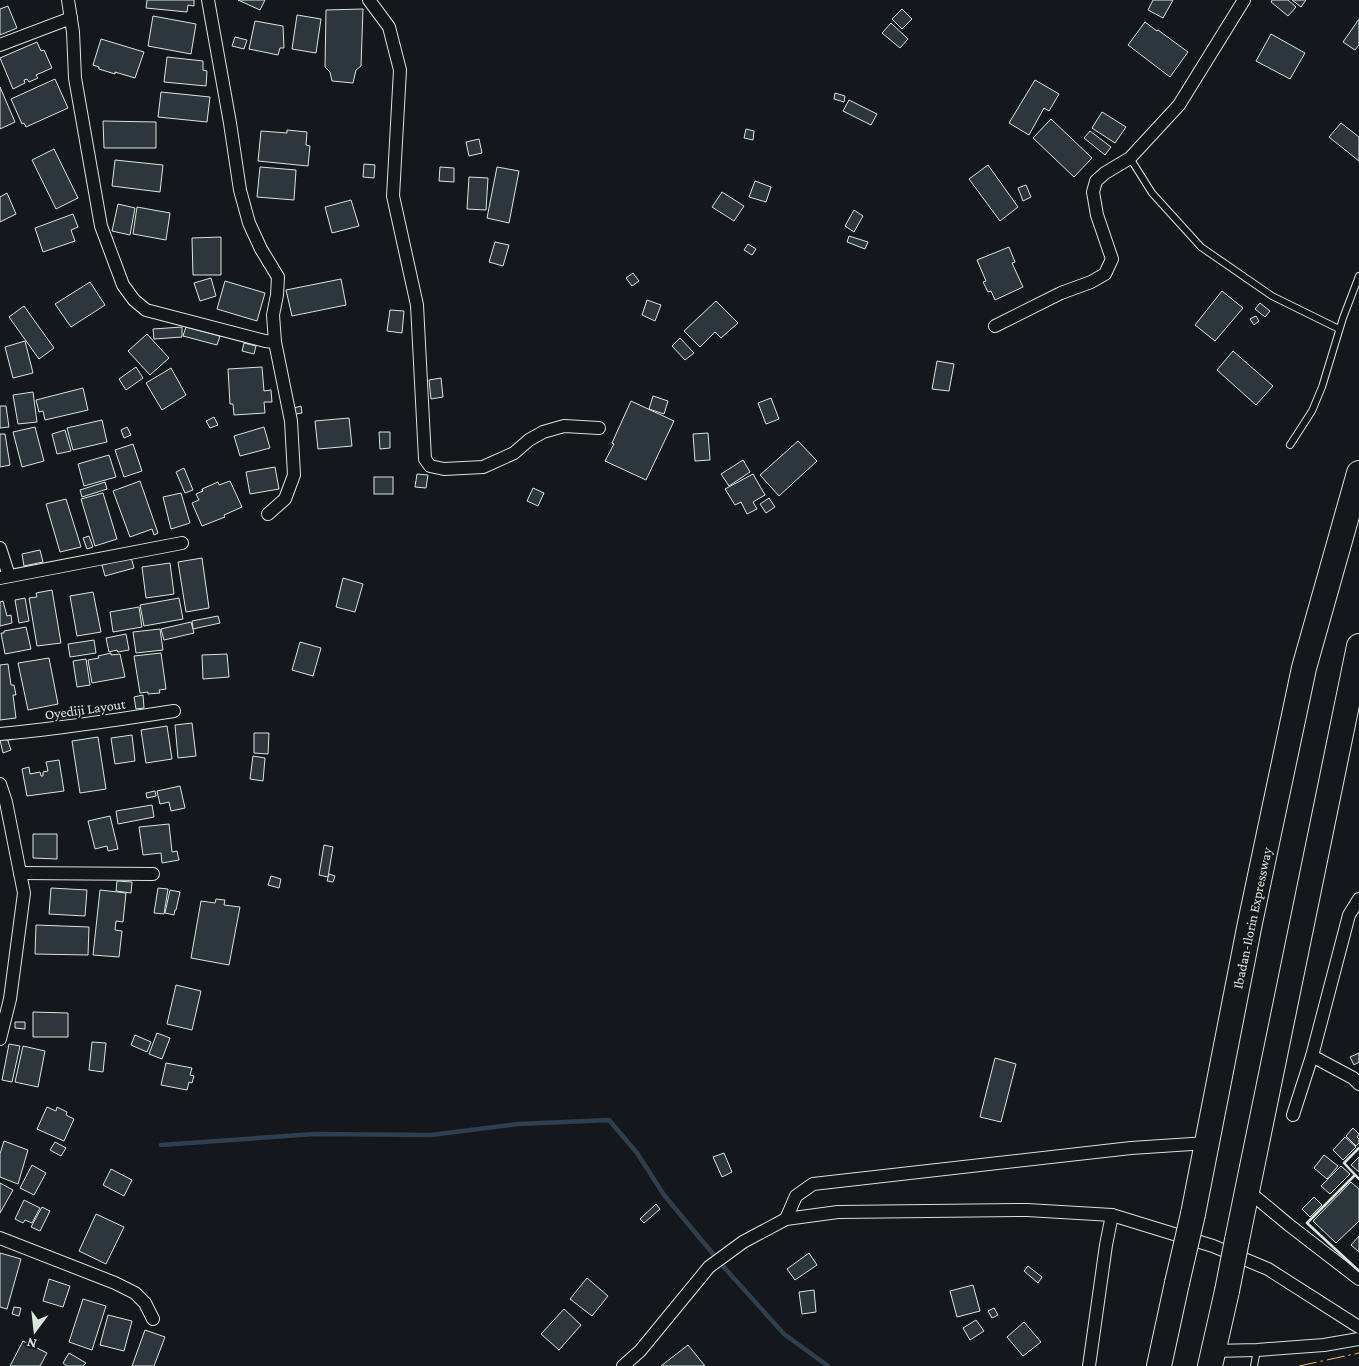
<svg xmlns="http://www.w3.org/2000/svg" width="1359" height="1366" font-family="'Crimson Pro',serif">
  <rect width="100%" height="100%" fill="#14181c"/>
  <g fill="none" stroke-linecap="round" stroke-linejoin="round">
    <g stroke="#2f3f4d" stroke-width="4.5">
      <polyline points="161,1145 314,1134 431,1135 518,1124 609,1120 637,1153 664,1195 714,1255"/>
      <polyline points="722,1265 784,1334 828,1366"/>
    </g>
  </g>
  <g fill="#2c363c" stroke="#d8e6dc">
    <polygon points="147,0 194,0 194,6 188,5 187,12 146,8"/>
    <polygon points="238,0 265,0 260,10"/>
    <polygon points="1153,0 1173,0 1163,18 1148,10"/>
    <polygon points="1272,0 1288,0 1296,7 1288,16 1271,2"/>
    <polygon points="1292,0 1306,0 1301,7"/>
    <polygon points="8,6 17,28 0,35 0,9"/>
    <polygon points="363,9 361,66 356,70 353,83 332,81 330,72 325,67 326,10"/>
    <polygon points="902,9 912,19 902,29 892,19"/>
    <polygon points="297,15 321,19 316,53 292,49"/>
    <polygon points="153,16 196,24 191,54 148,46"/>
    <polygon points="1359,19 1359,45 1355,50 1343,42"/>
    <polygon points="255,21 283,26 284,48 280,48 278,55 249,49"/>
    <polygon points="1145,22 1157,31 1158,30 1188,52 1170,77 1128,45"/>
    <polygon points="891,23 908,39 900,48 882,33"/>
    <polygon points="1271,34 1305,53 1290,79 1256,61"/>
    <polygon points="235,37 247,40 244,49 232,46"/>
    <polygon points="101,39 144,52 135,78 115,72 115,74 99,69 99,67 93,65"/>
    <polygon points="37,42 41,51 44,50 52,68 36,75 38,78 29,82 27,79 24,80 25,83 13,89 0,58"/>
    <polygon points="167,57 203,61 203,70 207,71 206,86 164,82"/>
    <polygon points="55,79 68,108 26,127 24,123 22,124 11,99"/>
    <polygon points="1035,80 1059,94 1049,111 1044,108 1029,135 1009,123"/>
    <polygon points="0,87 15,122 0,129"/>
    <polygon points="161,92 210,97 207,122 158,117"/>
    <polygon points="835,93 845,96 844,102 834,99"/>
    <polygon points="849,100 877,114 871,125 843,111"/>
    <polygon points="1102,112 1126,127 1115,143 1092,128"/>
    <polygon points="1051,119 1092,158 1074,177 1033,138"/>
    <polygon points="103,121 156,122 156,148 104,148"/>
    <polygon points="1341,123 1359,137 1359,161 1329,137"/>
    <polygon points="746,129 754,131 753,140 744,138"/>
    <polygon points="287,130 307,132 306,145 310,146 308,166 258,161 261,131 287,133"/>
    <polygon points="1090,131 1111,147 1105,155 1084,138"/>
    <polygon points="479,139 482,153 469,156 466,142"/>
    <polygon points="54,149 78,198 56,209 32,160"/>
    <polygon points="115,160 163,165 160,192 112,186"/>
    <polygon points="364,164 375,165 374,178 363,177"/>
    <polygon points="988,165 1018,207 1000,221 969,179"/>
    <polygon points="260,167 296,170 294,200 257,197"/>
    <polygon points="440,167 454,168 454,182 439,181"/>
    <polygon points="497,167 519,171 509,223 487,218"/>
    <polygon points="469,177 488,178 486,210 467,209"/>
    <polygon points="755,181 771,187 766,202 749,197"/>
    <polygon points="1026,185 1031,197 1023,201 1018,188"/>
    <polygon points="722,192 744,206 734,221 712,207"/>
    <polygon points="7,193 16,214 0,222 0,197"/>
    <polygon points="351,200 359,226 332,233 325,207"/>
    <polygon points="118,204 135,208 130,235 112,231"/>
    <polygon points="137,207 170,213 166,240 133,234"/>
    <polygon points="854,210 863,216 854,232 845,226"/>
    <polygon points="73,214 78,227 71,230 75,241 43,252 35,228"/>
    <polygon points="849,236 868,242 865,249 847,242"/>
    <polygon points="221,237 221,275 193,275 192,238"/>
    <polygon points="495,242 509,245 503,266 489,262"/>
    <polygon points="748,244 756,249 752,255 744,250"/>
    <polygon points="1009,247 1015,262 1012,263 1023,287 995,300 991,291 988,292 983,282 986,281 977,260"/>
    <polygon points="633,273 639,281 632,286 626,278"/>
    <polygon points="211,278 216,296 200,301 194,283"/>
    <polygon points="341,279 346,305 292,316 286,290"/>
    <polygon points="225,281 265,293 257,321 217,309"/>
    <polygon points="90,282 105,305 71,327 55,304"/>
    <polygon points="1222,291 1243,308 1215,341 1195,325"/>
    <polygon points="647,300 661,305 655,321 642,315"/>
    <polygon points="716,301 738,323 721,338 715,332 700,347 684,331"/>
    <polygon points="1260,303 1270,311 1265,317 1255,309"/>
    <polygon points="24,306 54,348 39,359 9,317"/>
    <polygon points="390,310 404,311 402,333 387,331"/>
    <polygon points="1256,316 1259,321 1254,325 1250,319"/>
    <polygon points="182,327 182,337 154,339 153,329"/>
    <polygon points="186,327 220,336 217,345 183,336"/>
    <polygon points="147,334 169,358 150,375 128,351"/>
    <polygon points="680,338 694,353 685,360 672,346"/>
    <polygon points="25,341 33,373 13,378 5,347"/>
    <polygon points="244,343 256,346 254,354 242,351"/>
    <polygon points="1233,351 1273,386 1256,405 1217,370"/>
    <polygon points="937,361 954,364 949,391 932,389"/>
    <polygon points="136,367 143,378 126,390 119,379"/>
    <polygon points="262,367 264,391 271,390 272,402 264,402 265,413 234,415 233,404 230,404 228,369"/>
    <polygon points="171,368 186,395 162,410 146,383"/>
    <polygon points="441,378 443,397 431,399 429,380"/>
    <polygon points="83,388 88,410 45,420 43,411 39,412 36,400"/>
    <polygon points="33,392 37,422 18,424 13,395"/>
    <polygon points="653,396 668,401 664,414 649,409"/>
    <polygon points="771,398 779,419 766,424 758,403"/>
    <polygon points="631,401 674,421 646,480 605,461 614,444 612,443"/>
    <polygon points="0,406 6,406 9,427 0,428"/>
    <polygon points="301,406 302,413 296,414 294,408"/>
    <polygon points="214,417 218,425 210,428 206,421"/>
    <polygon points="349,418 352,446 318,449 315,421"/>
    <polygon points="102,420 107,442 73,450 67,428"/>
    <polygon points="35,427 44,461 22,467 13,432"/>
    <polygon points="127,427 131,435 124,438 121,430"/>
    <polygon points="264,427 270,448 240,456 234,436"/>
    <polygon points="65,430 71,451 57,454 52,434"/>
    <polygon points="379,432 390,432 390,448 380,449"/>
    <polygon points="708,433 710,460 695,461 693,434"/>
    <polygon points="0,434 5,434 10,465 0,467"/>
    <polygon points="798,441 817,461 779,496 760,475"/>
    <polygon points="133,444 142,471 124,477 115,450"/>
    <polygon points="109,455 116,477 84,486 78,464"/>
    <polygon points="743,460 750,472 729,486 721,474"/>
    <polygon points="275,467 279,489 250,494 246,472"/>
    <polygon points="184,468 193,490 185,493 176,472"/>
    <polygon points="417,474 428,475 426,488 415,487"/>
    <polygon points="753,474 765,495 753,502 757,509 747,514 741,502 735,505 725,489"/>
    <rect x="374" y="477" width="19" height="17"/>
    <polygon points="140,481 158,533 154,535 152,529 130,537 113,491"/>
    <polygon points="230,481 242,507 224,515 225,517 202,526 192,503 199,500 196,494 203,491 202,489 218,482 219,485"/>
    <polygon points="105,482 107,489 82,497 80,490"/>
    <polygon points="533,488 544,493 538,506 527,501"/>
    <polygon points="103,493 117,539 95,546 81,499"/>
    <polygon points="181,493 190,523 171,529 163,497"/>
    <polygon points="769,498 775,507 766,513 760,504"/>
    <polygon points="66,499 81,547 60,552 46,504"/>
    <polygon points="89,536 93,547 87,549 83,538"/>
    <polygon points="40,550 43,562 24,566 22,554"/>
    <polygon points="131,557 134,568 105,576 102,565"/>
    <polygon points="202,558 209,608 186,612 178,562"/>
    <polygon points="170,563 174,594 146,598 142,567"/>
    <polygon points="343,578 363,584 355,612 336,607"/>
    <polygon points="52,590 61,643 37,646 29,598 37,597 36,593"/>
    <polygon points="93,592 101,632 77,636 70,596"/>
    <polygon points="25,598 29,621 19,623 15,600"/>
    <polygon points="179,598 183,619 144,626 140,605"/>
    <polygon points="3,601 7,616 11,615 12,623 0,626 0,602"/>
    <polygon points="139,607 142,627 113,632 110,612"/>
    <polygon points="218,616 220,623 193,629 192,621"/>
    <polygon points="191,622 194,633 164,640 161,629"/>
    <polygon points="26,627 31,649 5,654 1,633 4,633 4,631"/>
    <polygon points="160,629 163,650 136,653 133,632"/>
    <polygon points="126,634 129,650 118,652 117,650 109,652 106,638"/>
    <polygon points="94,640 96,653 70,657 68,644"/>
    <polygon points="300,642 321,648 313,676 292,670"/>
    <polygon points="111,653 111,655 120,654 125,677 92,683 88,660 99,658 98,656"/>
    <polygon points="161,653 166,689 159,690 160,693 148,694 148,692 140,693 134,656"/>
    <polygon points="227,654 229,677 203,679 202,655"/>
    <polygon points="49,658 58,704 28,710 18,663"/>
    <polygon points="86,659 90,685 77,687 73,661"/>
    <polygon points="8,664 11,685 14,685 16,695 13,695 16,718 0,720 0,665"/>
    <polygon points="143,695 144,708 136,709 134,697"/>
    <polygon points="192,723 196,756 178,758 175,725"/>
    <polygon points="167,726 172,759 146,763 141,730"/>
    <polygon points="254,733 269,733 268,754 254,753"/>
    <polygon points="132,735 135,761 115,764 111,738"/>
    <polygon points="98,737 106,789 80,793 72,741"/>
    <polygon points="7,738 11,750 3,753 0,740"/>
    <polygon points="253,756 265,758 263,781 250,779"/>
    <polygon points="59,760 64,791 27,796 22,769 29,767 30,774 40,772 41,776 43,776 43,772 48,771 46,762"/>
    <polygon points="180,786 185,808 171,811 169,802 160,804 157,791"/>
    <polygon points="155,791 156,796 147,798 146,793"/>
    <polygon points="152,805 154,817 118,824 116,811"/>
    <polygon points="110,816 118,849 108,851 107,846 95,849 88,821"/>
    <polygon points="169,824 172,852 177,851 179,860 162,863 161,853 143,855 139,827"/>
    <polygon points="33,834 57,834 57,859 33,858"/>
    <polygon points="324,845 333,847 328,877 319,875"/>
    <polygon points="329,874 335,876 333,882 327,881"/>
    <polygon points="271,876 281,879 279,888 268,885"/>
    <polygon points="117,881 132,882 131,893 116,891"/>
    <polygon points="51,888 87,890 85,916 49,914"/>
    <polygon points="158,888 168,889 164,914 154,913"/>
    <polygon points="100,890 126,893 123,922 116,921 115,930 122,931 119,957 93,955"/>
    <polygon points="170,890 180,892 176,910 175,910 174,915 165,913"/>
    <polygon points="216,899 225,900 224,905 240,907 229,965 191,958 201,901 215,903"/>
    <polygon points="36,925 89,927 88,955 35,954"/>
    <polygon points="176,985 201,991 192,1030 167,1024"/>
    <polygon points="33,1012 68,1013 68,1037 33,1037"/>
    <polygon points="15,1022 25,1022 25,1029 15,1028"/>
    <polygon points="157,1033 170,1038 162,1059 149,1054"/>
    <polygon points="135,1035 151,1042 147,1052 131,1045"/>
    <polygon points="92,1042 106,1043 103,1072 89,1070"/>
    <polygon points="9,1044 20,1046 12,1082 2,1080"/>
    <polygon points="23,1046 45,1051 38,1087 15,1082"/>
    <polygon points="1359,1053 1359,1062 1354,1065 1350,1057"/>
    <polygon points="995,1058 1016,1064 1001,1122 980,1117"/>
    <polygon points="166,1063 192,1068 190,1075 194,1076 192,1083 189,1082 187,1090 161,1085"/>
    <polygon points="47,1107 56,1111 57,1107 67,1112 66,1115 74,1119 64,1141 37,1129"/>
    <polygon points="1353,1128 1359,1134 1357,1137 1359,1139 1359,1143 1356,1146 1346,1136"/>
    <polygon points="1345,1137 1356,1147 1343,1160 1333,1150"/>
    <polygon points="4,1141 28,1150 18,1184 0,1177 0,1154"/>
    <polygon points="55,1142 66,1148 61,1156 50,1150"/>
    <polygon points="724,1153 732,1172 722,1177 713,1157"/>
    <polygon points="1324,1155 1338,1166 1327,1179 1314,1168"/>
    <polygon points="1359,1157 1359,1172 1351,1165"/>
    <polygon points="32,1165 46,1173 34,1195 20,1188"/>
    <polygon points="1341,1166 1350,1174 1330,1194 1321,1186"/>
    <polygon points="111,1169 132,1180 124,1196 103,1185"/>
    <polygon points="1351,1182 1359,1189 1359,1221 1336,1243 1313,1221"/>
    <polygon points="0,1183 13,1190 0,1213"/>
    <polygon points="1314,1197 1322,1205 1310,1217 1302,1209"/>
    <polygon points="24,1200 40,1208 32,1223 25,1220 23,1223 15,1219"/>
    <polygon points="656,1204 660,1209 644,1223 640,1219"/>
    <polygon points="42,1207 50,1211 40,1231 31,1227"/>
    <polygon points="96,1214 124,1227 106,1264 79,1251"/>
    <polygon points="1359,1236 1359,1252 1351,1245"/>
    <polygon points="0,1253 21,1259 7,1309 0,1307"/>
    <polygon points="809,1253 817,1265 795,1280 787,1269"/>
    <polygon points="1028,1266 1042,1277 1038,1283 1024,1271"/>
    <polygon points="587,1278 608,1296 592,1316 570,1299"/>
    <polygon points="49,1279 70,1286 63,1307 43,1301"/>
    <polygon points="973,1285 980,1311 957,1317 950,1291"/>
    <polygon points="814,1290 816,1312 802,1314 799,1292"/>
    <polygon points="83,1299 106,1306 92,1350 69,1342"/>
    <polygon points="14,1307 21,1308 19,1316 12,1314"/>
    <polygon points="994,1308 998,1315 992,1318 988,1311"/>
    <polygon points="564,1309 581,1325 559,1350 541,1334"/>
    <polygon points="108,1315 132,1321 124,1351 100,1345"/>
    <polygon points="976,1320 984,1331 970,1340 963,1328"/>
    <polygon points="1024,1322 1041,1342 1023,1356 1007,1337"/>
    <polygon points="145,1330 165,1337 154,1366 132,1366"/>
    <polygon points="23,1341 47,1353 40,1366 10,1366"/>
    <polygon points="688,1345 705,1366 661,1366"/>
    <polygon points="69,1353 86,1363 83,1366 67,1366 63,1363"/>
  </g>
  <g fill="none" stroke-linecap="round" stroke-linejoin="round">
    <defs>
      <g id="service">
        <polyline points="1130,158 1152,193 1201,247 1272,296 1339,329"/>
        <polyline points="1290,445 1312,411 1322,387 1343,318 1359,276"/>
        <polyline points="1254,1366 1257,1350"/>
      </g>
      <g id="minor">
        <polyline points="68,0 73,32 75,78 101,226 123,285 134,300 146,310 265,341 275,342"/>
        <polyline points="208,0 230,123 240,190 249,223 261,249 278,277 277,295 273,315 275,342 291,421 294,475 285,499 268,514"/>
        <polyline points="369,0 389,27 400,70 393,196 417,305 425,459 430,466 444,469 483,467 514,453 529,440 543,432 564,426 599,428"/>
        <polyline points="0,45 71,18"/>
        <polyline points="995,326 1061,293 1091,282 1105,274 1112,259 1097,215 1093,192 1096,181 1105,173 1130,158 1179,105 1244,0"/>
        <polyline points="0,548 9,576"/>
        <polyline points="0,578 182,543"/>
        <path d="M0,734C58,729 116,720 174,711"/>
        <polyline points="0,784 6,802 24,893 10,999 0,1039"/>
        <polyline points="20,873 153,874"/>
        <polyline points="1312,1056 1353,1078 1359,1084"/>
        <polyline points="1293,1115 1312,1056 1349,915 1359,899"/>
        <polyline points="1247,1190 1289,1225 1359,1279"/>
        <polyline points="786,1219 796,1196 813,1184 1131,1148 1207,1143"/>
        <polyline points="0,1238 115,1283 135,1293 145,1303 153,1319"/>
        <polyline points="1213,1351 1257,1350 1324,1345 1359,1339"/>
        <polyline points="623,1366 640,1351 709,1267 743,1242 786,1219 838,1212 1027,1210 1112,1215 1213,1246 1268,1269 1359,1327"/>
        <polyline points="1089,1366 1106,1245 1112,1215"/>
      </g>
      <g id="motorway">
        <polyline points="1193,1214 1250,923 1304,668 1359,473"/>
        <polyline points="1237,1240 1359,646"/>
        <polyline points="1159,1366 1177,1283"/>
        <polyline points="1210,1366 1227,1291"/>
      </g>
    </defs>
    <use href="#service" stroke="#d8e6dc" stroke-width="8"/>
    <use href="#minor" stroke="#d8e6dc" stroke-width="14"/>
    <use href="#motorway" stroke="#d8e6dc" stroke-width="26"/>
    <use href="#service" stroke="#14181c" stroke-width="6"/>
    <use href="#minor" stroke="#14181c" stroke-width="12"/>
    <use href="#motorway" stroke="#14181c" stroke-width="24"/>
    <defs>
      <g id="motorway-bridge">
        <polyline points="1177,1283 1193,1214"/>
        <polyline points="1227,1291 1237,1240"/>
      </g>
    </defs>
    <use href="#motorway-bridge" stroke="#d8e6dc" stroke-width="26" stroke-linecap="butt"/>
    <use href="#motorway-bridge" stroke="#14181c" stroke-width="24"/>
    <g stroke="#d8e6dc" stroke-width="2.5">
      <polyline points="1359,1148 1344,1163 1359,1179"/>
      <polyline points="1355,1175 1307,1223 1359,1271"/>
    </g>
    <polyline stroke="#ffb74d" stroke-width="1" stroke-dasharray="18 4 2.5 4" stroke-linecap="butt" points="1299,1366 1359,1353"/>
  </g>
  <g text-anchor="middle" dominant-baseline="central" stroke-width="4" stroke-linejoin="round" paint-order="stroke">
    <g font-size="14" fill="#d8e6dc" stroke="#14181c">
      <text transform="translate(85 709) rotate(-8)">Oyediji Layout</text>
      <text transform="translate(1252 918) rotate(-78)">Ibadan-Ilorin Expressway</text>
    </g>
  </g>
  <g transform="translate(35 1331) rotate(195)" stroke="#14181c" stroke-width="4" paint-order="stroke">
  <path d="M0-4L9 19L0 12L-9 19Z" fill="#d8e6dc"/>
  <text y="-8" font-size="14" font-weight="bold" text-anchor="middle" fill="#d8e6dc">N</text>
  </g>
</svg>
